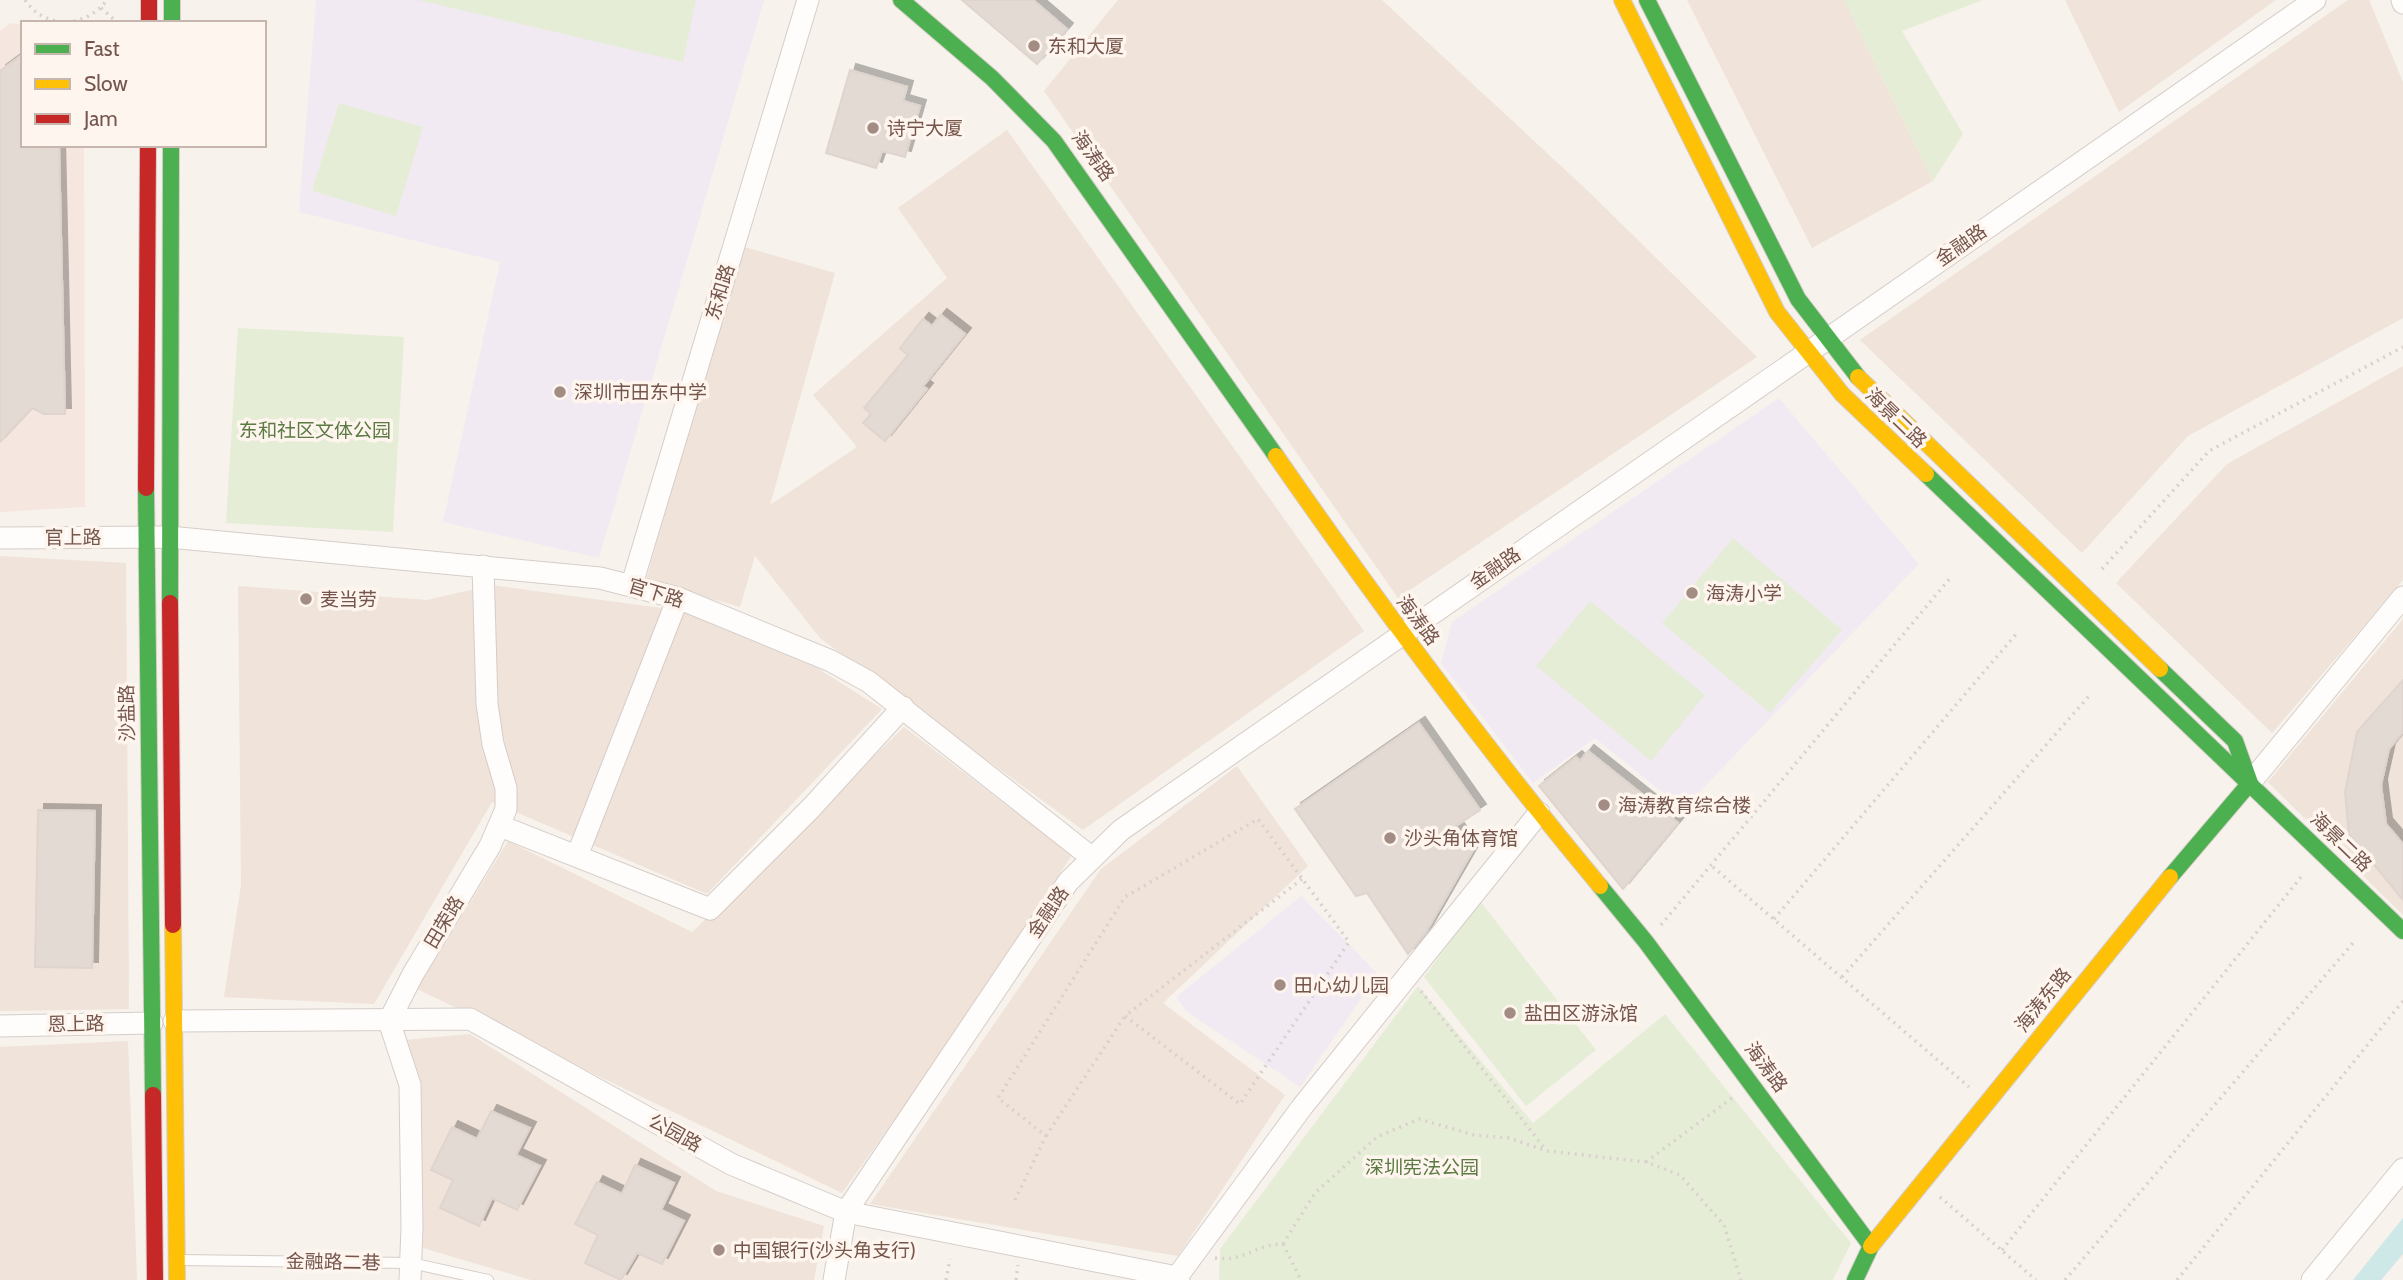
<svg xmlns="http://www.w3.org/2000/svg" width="2403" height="1280" font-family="Cabin,'Noto Sans SC',sans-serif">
  <defs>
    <filter id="shadow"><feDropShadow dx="6" dy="-6" stdDeviation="0" flood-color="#0004"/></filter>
  </defs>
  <rect width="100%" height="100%" fill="#f7f2ec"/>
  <g fill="#f0e3da">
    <polygon points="1118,0 1382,0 1589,192 1757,357 1398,598 1044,91"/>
    <polygon points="1687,0 1844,0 1933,181 1812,248"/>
    <polygon points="2065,0 2276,0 2119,112"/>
    <polygon points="2348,0 2369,0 2403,82 2403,318 2188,436 2082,553 1860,340"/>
    <polygon points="1007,130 1364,631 1083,830 821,639 755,556 740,607 646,580 741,246 835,273 770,505 857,447 813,395 947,278 898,208"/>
    <polygon points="2403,366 2403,580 2272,733 2116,583 2227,464"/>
    <polygon points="0,556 126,563 129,1009 0,1011"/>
    <polygon points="492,585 683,611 817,668 882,709 707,894 492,802 374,1004 224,997 241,885 238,586 427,600"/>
    <polygon points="2403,619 2403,915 2268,782"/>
    <polygon points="904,727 1072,855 942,1053 842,1193 417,989 508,841 692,932"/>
    <polygon points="1237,766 1308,866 1163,1003 1285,1095 1178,1256 870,1204 1101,869"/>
    <polygon points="470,1034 716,1191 824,1226 814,1280 531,1280 423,1248 419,1082 404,1040"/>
    <polygon points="128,1041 137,1280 0,1280 0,1047"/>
  </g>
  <polygon fill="#f6e6e0" points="10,23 23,25 23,145 84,145 85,507 0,512 0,31"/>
  <g fill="#f2eaf3">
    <polygon points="316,0 764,0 599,558 443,522 500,262 299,212"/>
    <polygon points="1779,398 1919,564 1683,809 1595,738 1533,783 1441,663 1452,622"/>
    <polygon points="1301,896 1378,974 1300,1087 1187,1012 1176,997"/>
  </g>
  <g fill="#e6edd7">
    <polygon points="418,0 696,0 683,62"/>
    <polygon points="1844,0 1983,0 1902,31 1963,134 1933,181"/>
    <polygon points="339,103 423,127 396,216 312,191"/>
    <polygon points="238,328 404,337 393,532 226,523"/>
    <polygon points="1733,538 1842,630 1770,713 1662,623"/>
    <polygon points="1590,601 1705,695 1651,761 1536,666"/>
    <polygon points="1480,901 1596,1050 1526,1106 1424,977"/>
    <polygon points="1418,986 1533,1123 1665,1014 1851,1243 1833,1280 1219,1280 1220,1249"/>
  </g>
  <polygon fill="#cee8e7" points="2403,1218 2403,1254 2381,1280 2353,1280"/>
  <g fill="#e3dad4" stroke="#e0d4ce" stroke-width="2" filter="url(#shadow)">
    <polygon points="962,0 1033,0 1067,29 1037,64"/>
    <polygon points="23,54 23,145 59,145 65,414 44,414 32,408 0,442 0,71"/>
    <polygon points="850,70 907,87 903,101 920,106 905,157 882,151 876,168 826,153"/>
    <polygon points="941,315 965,334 923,386 927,389 885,441 863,423 871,414 864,408 908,355 900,348 923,319 932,326"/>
    <polygon points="2403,680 2403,732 2389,749 2381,785 2386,824 2403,844 2403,900 2349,834 2345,792 2357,732"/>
    <polygon points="1419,723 1480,810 1456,826 1473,850 1426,932 1408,954 1367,893 1356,896 1295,809"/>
    <polygon points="1588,751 1678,823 1623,889 1539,786 1576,757 1580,761"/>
    <polygon points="38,810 95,811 92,968 35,967"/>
    <polygon points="491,1111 530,1128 516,1155 540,1166 517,1210 492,1198 479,1226 440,1208 453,1180 431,1170 452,1127 477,1139"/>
    <polygon points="635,1165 674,1183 661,1210 684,1221 662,1264 637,1253 621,1280 585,1263 598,1235 575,1224 597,1182 622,1194"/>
  </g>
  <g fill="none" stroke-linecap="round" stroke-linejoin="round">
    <defs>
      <polyline id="lane" points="179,1260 411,1263 488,1280"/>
      <g id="street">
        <polyline points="2402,0 2403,3"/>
        <polyline points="0,538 169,537 600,578 678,598 831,661 869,682 1091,857"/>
        <polyline points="632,584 808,0"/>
        <polyline points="2250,783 2403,597"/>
        <polyline points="500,826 710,909 812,807 903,707"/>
        <polyline points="577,856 678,598"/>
        <polyline points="174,1021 470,1019 731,1164 846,1212 1177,1277 1179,1280"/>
        <polyline points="0,1026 152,1023"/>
        <polyline points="1177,1277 1302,1107 1539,813"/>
        <polyline points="410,1280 412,1227 410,1085 389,1021 413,974 490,846 506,809 506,788 493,744 487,704 483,566"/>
        <polyline points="834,1280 846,1212 1068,882 1121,830 2315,0"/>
        <polyline points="2312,1280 2403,1169"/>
      </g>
      <g id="fast">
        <polyline points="172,0 172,23"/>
        <polyline points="901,0 992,78 1054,141 1276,456"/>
        <polyline points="1647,0 1798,299 1858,377"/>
        <polyline points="1926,474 2403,931"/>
        <polyline points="146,488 153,1095"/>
        <polyline points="170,603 171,145"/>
        <polyline points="2160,669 2235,741 2250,783"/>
        <polyline points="2170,877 2250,783"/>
        <polyline points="1600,886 1646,942 1871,1246 1855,1280"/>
      </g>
      <g id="slow">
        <polyline points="1622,0 1777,312 1842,394 1926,474"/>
        <polyline points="1858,377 2160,669"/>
        <path d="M1276,456C1378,603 1485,748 1600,886"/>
        <polyline points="173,925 177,1280"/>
        <polyline points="1871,1246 2170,877"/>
      </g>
      <g id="jam">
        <polyline points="149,0 149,23"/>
        <polyline points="146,488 148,145"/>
        <polyline points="170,603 173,925"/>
        <polyline points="153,1095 155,1280"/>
      </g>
    </defs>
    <use href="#lane" stroke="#d6cdc8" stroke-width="12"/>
    <use href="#street" stroke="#d6cdc8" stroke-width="23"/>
    <use href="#fast" stroke="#d6cdc8" stroke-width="18"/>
    <use href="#slow" stroke="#d6cdc8" stroke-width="18"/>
    <use href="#jam" stroke="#d6cdc8" stroke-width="18"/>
    <g stroke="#dad0ce" stroke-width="3.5" stroke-dasharray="2 5" stroke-linecap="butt">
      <path d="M25,0C45,30 87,28 107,0"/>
      <polyline points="101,8 118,23"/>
      <polyline points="2102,569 2209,451 2403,347"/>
      <polyline points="1713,867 1969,1087"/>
      <polyline points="1774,919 2017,633"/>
      <polyline points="1661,925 1951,577"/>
      <polyline points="1842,977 2090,695"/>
      <polyline points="1421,991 1546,1150"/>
      <polyline points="1046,1136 1125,1016"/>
      <polyline points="1646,1162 1732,1098"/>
      <polyline points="1940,1197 2036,1280"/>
      <polyline points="1015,1200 1046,1136 998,1098 1125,897 1258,819 1349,942 1240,1104 1125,1016 1302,879"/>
      <polyline points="1283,1244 1315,1193 1377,1137 1419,1119 1474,1135 1509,1138 1547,1151 1646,1162 1680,1175 1724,1225 1741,1280"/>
      <polyline points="1283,1244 1301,1280"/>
      <polyline points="2002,1250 2301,877"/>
      <path d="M1215,1258C1246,1262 1252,1245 1283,1244"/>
      <polyline points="946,1280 950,1259"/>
      <polyline points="1016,1280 1018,1265"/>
      <polyline points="2065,1280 2353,943"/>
      <polyline points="2177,1280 2403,1001"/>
    </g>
    <use href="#lane" stroke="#fefdfc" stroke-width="10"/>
    <use href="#street" stroke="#fefdfc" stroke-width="21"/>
    <use href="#fast" stroke="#4caf50" stroke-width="16"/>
    <use href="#slow" stroke="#ffc107" stroke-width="16"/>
    <use href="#jam" stroke="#c62828" stroke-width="16"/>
  </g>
  <g fill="#a28c84" stroke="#fef6ee" stroke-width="2.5">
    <circle cx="1034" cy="46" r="7"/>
    <circle cx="873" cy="128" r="7"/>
    <circle cx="560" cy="392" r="7"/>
    <circle cx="1692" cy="593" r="7"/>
    <circle cx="306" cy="599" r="7"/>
    <circle cx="1604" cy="805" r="7"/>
    <circle cx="1390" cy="838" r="7"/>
    <circle cx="1280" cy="985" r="7"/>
    <circle cx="1510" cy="1013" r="7"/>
    <circle cx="719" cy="1250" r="7"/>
  </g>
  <g text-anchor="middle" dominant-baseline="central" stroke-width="7" stroke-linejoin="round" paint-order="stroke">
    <g font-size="19" fill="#75554c" stroke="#fef6ee" text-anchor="start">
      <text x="1048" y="46">东和大厦</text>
      <text x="887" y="128">诗宁大厦</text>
      <text x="574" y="392">深圳市田东中学</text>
      <text x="1706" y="593">海涛小学</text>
      <text x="320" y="599">麦当劳</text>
      <text x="1618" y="805">海涛教育综合楼</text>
      <text x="1404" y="838">沙头角体育馆</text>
      <text x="1294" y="985">田心幼儿园</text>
      <text x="1524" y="1013">盐田区游泳馆</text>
      <text x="733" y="1250">中国银行(沙头角支行)</text>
    </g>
    <g font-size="19" fill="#75554c" stroke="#fef6ee">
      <text transform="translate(1093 156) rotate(54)">海涛路</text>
      <text transform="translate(1961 245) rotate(-35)">金融路</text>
      <text transform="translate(720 292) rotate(-73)">东和路</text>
      <text transform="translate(1896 418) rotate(44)">海景二路</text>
      <text x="73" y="537">官上路</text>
      <text transform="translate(1495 568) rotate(-35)">金融路</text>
      <text transform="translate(656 593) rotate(17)">官下路</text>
      <text transform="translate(1418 620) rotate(53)">海涛路</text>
      <text transform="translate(127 713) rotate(-91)">沙盐路</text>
      <text transform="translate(2341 842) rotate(44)">海景二路</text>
      <text transform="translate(1048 912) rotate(-56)">金融路</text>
      <text transform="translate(444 922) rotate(-59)">田荣路</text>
      <text transform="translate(2043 1000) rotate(-51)">海涛东路</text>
      <text transform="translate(76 1024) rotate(-1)">恩上路</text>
      <text transform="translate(1766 1067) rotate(53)">海涛路</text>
      <text transform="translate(675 1133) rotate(29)">公园路</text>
      <text transform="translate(333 1262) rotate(1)">金融路二巷</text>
    </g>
    <g font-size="19" fill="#5c7a44" stroke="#fef6ee">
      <text x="315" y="430">东和社区文体公园</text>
      <text x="1422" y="1167">深圳宪法公园</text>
    </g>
  </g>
  <rect x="21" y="21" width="245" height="126" fill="#fef6ee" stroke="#c7b6ad" stroke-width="2"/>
  <rect x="35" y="44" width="35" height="10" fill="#4caf50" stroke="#c7b6ad" stroke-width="2"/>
  <text x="84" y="56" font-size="21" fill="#75554c">Fast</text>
  <rect x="35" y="79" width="35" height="10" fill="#ffc107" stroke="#c7b6ad" stroke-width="2"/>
  <text x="84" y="91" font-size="21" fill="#75554c">Slow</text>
  <rect x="35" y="114" width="35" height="10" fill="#c62828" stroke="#c7b6ad" stroke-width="2"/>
  <text x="84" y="126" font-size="21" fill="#75554c">Jam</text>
</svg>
